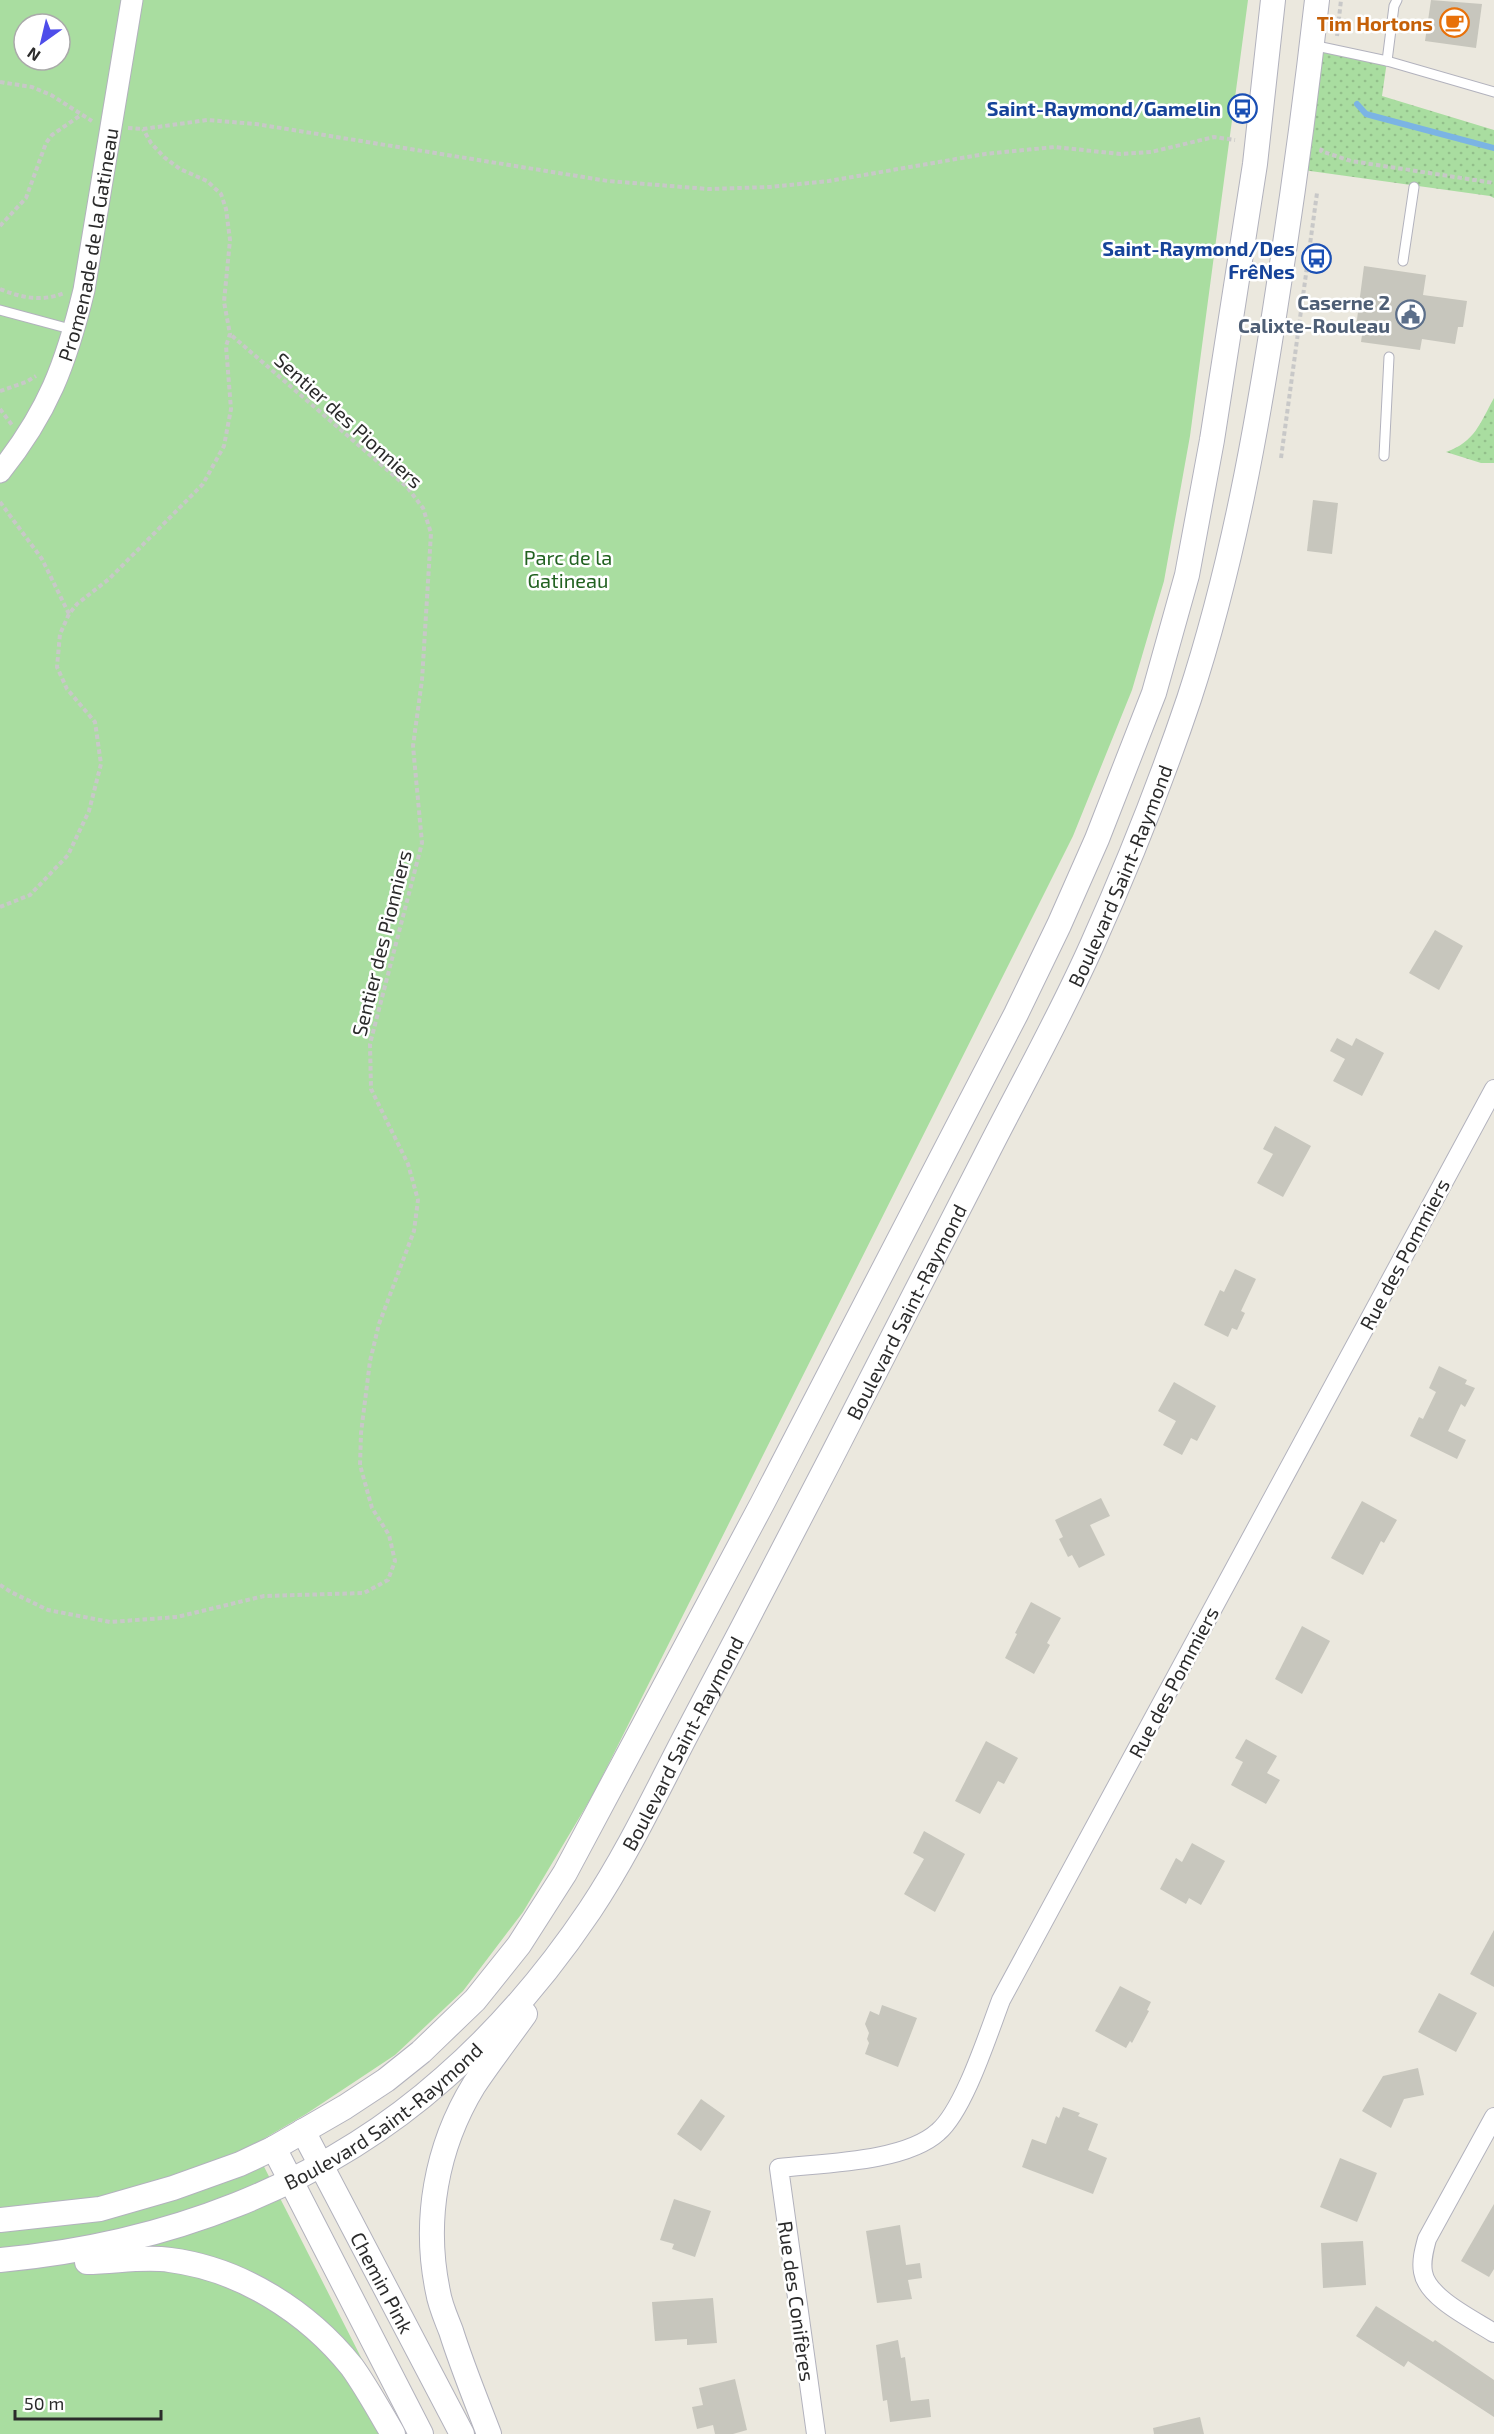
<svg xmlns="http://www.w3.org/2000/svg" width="1494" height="2434" font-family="'Exo 2',sans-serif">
  <defs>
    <pattern id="grass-dots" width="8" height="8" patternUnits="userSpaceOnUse" patternTransform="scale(1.5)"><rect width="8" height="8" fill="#a9dda0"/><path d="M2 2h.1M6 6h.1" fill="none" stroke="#92be8a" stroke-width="1.8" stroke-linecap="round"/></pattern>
  </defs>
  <rect width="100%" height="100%" fill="#ebe8de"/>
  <g fill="url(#grass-dots)">
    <polygon points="1312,45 1387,61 1382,96 1494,130 1494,198 1490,196 1296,169"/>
    <path d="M1494,398V463H1481L1446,452C1475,442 1480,423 1494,398Z"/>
  </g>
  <path fill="#a9dda0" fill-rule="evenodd" d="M0,0H1248L1190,436L1164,581L1132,690L1073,836L594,1793L523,1912L463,1991L395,2055L306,2114L253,2145L400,2434H0ZM24,24H60V60H24Z"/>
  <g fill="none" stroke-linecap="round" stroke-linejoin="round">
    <polyline stroke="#7bb4e4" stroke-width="6" points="1357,104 1366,114 1377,117 1494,148"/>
  </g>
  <g fill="#c7c6bd">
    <polygon points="1431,0 1482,4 1476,48 1425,41"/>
    <polygon points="1364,266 1426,275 1423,295 1467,301 1463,327 1458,327 1455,344 1422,339 1420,350 1361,342 1363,328 1356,327"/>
    <polygon points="1313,500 1338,503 1332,554 1307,551"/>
    <polygon points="1435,930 1463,946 1439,990 1409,973"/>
    <polygon points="1337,1038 1352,1046 1356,1038 1384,1053 1362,1096 1333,1081 1345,1059 1330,1051"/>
    <polygon points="1275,1126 1311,1146 1283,1197 1257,1183 1273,1154 1263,1149"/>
    <polygon points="1235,1269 1256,1279 1241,1311 1245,1313 1237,1330 1232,1328 1228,1337 1204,1325 1220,1290 1224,1292"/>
    <polygon points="1439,1366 1467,1380 1465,1384 1475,1388 1465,1407 1461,1404 1448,1431 1466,1440 1457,1459 1410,1436 1419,1417 1423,1419 1436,1392 1429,1388"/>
    <polygon points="1174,1382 1216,1406 1197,1441 1191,1438 1182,1455 1163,1445 1176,1421 1158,1411"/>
    <polygon points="1101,1498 1110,1516 1090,1525 1105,1555 1079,1568 1072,1555 1068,1557 1059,1539 1063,1537 1055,1520"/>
    <polygon points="1362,1501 1397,1520 1384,1543 1381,1541 1363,1575 1331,1558"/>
    <polygon points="1031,1602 1061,1618 1047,1643 1050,1645 1034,1674 1005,1658 1017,1634 1015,1633"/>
    <polygon points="1302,1626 1330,1641 1302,1694 1275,1679"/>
    <polygon points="1246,1739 1277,1756 1267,1773 1280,1780 1266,1804 1231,1785 1243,1762 1235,1758"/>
    <polygon points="986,1741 1018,1758 1004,1784 998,1781 980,1814 955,1801"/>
    <polygon points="924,1831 965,1854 935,1912 904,1894 924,1859 913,1853"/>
    <polygon points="1192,1843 1225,1861 1201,1905 1189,1898 1186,1904 1160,1889 1176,1858 1182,1862"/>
    <polygon points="1494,1930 1494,1987 1470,1974"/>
    <polygon points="1120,1986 1151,2002 1147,2010 1149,2011 1132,2043 1130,2041 1126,2048 1095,2031"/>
    <polygon points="1439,1993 1477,2013 1456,2052 1418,2032"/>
    <polygon points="882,2005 917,2018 898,2067 865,2054 869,2043 867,2039 869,2033 865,2024 870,2011 879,2015"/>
    <polygon points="1418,2068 1424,2095 1404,2099 1391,2128 1362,2111 1383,2076"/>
    <polygon points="701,2099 725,2116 701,2151 677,2134"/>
    <polygon points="1063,2107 1080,2113 1078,2116 1098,2124 1088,2150 1107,2158 1093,2194 1022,2167 1032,2139 1046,2144 1056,2116 1059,2118"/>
    <polygon points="1340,2158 1377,2173 1357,2222 1320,2207"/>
    <polygon points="674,2199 711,2211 695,2257 672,2249 674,2244 660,2240"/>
    <polygon points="1494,2204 1494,2269 1489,2277 1461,2261"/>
    <polygon points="900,2225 906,2265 920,2263 922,2278 908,2280 912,2299 877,2303 866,2231"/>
    <polygon points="1363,2241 1366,2285 1323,2288 1321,2243"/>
    <polygon points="713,2298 717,2343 687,2345 687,2339 655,2341 652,2302"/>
    <polygon points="1376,2306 1433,2342 1435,2340 1494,2380 1494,2417 1408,2361 1404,2367 1356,2336"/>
    <polygon points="898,2340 901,2358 905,2357 911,2401 929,2399 931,2417 890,2422 887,2400 883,2401 876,2345"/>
    <polygon points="735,2379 747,2430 733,2434 715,2434 713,2425 697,2429 692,2407 703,2405 699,2388"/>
    <polygon points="1200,2417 1204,2434 1154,2434 1153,2428"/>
  </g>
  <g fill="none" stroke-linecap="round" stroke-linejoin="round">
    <defs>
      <g id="service">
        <polyline points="1312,45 1387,61 1494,92"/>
        <polyline points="1387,61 1394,6 1397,0"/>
        <polyline points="1403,261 1414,187"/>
        <polyline points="0,310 74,330"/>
        <polyline points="1384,456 1389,357"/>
      </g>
      <g id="minor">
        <path d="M1494,2117L1427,2239C1424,2250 1421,2261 1423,2272C1427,2298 1474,2320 1494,2333"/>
        <path d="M816,2434L779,2168C824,2163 905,2162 938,2132C964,2110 988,2034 1001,2000L1494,1089"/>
      </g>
      <g id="tertiary">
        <path id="s1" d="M0,472C48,412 66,364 84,290L132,0"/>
      </g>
      <g id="secondary">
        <path id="s2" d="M303,2131L462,2434"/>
        <polyline points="274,2148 421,2434"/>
        <polyline points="0,2220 100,2209 173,2188 240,2164 274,2148 345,2107 386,2080 421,2052 475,2000 519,1945 565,1873 762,1504 1016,1014 1059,925 1097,839 1154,693 1187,575 1212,440 1255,164 1273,0"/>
        <path id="s3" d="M0,2260C163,2245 320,2188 444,2078C499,2030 549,1971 590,1910C626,1856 654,1797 684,1739C717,1677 749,1616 781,1554C850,1422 918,1289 985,1157C1021,1086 1060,1017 1092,945C1128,865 1161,782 1189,699C1233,565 1257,428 1278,290C1293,194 1306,97 1317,0"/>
        <path d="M87,2262C115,2262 142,2256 170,2260C241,2269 308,2312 352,2367C367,2388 380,2412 393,2434"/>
        <path d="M489,2434C476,2400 462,2366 451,2331C446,2318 440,2305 438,2292C423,2221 436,2147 474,2085C490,2061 508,2038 525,2014"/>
      </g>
    </defs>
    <use href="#service" stroke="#b2b2bd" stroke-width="11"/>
    <use href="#minor" stroke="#b2b2bd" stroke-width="20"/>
    <use href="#tertiary" stroke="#b2b2bd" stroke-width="23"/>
    <use href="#secondary" stroke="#b2b2bd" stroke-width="26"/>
    <g stroke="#c8c8c8" stroke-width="4" stroke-dasharray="4.5 3" stroke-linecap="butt">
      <polyline points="1337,36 1341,0"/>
      <polyline points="0,82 32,87 51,95 92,121"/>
      <polyline points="128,128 143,129 207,120 256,124 608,181 708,189 770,187 829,181 985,154 1055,147 1120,154 1151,152 1214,137 1235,140"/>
      <polyline points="1322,148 1321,151 1351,161 1494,183"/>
      <polyline points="0,226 26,198 46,143 52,135 81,115"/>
      <path d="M0,289C22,298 42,302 64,293"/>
      <polyline points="0,391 26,382 36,376"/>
      <polyline points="0,409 12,425"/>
      <polyline points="1281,458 1317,193"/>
      <polyline points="0,502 42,559 69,614"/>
      <polyline points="0,907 30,895 68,855 89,811 101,764 95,722 67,689 57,667 60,634 69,614 77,604 109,579 203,484 224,446 231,409 226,346 230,334 224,302 230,240 226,209 221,194 207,181 180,169 164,157 151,143 143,129"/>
      <polyline points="0,1585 11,1592 48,1610 110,1622 177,1617 264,1596 364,1593 388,1580 395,1561 389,1535 372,1508 360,1465 361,1433 370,1361 379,1324 414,1231 418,1200 408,1164 371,1089 370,1044 422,843 413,746 422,680 431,533 423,508 407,487 230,334"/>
    </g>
    <use href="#service" stroke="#fff" stroke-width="9"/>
    <use href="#minor" stroke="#fff" stroke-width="18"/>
    <use href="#tertiary" stroke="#fff" stroke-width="21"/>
    <use href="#secondary" stroke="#fff" stroke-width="24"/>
  </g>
  <defs>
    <symbol id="cafe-ring" viewBox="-11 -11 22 22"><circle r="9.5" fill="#fff" stroke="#e8710a" stroke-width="1.5"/><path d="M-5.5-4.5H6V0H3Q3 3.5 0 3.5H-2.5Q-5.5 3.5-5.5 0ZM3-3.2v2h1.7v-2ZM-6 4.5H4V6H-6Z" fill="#e8710a"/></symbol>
    <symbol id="bus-ring" viewBox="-11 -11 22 22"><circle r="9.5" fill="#fff" stroke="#1a4fb4" stroke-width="1.5"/><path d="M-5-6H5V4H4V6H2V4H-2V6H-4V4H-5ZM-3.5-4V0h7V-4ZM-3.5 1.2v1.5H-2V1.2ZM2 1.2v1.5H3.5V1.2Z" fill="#1a4fb4"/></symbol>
    <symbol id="civic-ring" viewBox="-11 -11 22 22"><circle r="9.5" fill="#fff" stroke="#5c6f8a" stroke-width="1.5"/><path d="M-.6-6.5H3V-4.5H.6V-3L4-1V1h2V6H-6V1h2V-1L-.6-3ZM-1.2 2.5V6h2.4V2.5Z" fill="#5c6f8a"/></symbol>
  </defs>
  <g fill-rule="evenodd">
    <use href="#cafe-ring" x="1438" y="6" width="33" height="33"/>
    <use href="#bus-ring" x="1226" y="92" width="33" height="33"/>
    <use href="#bus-ring" x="1300" y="242" width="33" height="33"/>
    <use href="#civic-ring" x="1394" y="298" width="33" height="33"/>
  </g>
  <g text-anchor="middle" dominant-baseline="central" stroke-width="5" stroke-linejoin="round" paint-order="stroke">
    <g font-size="20" font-weight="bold" fill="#c56008" stroke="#fff" text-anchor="end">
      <text x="1433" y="23">Tim Hortons</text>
    </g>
    <g font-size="20" font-weight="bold" fill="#164399" stroke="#fff" text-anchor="end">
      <text x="1221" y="108">Saint-Raymond/Gamelin</text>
      <text x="1295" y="248">Saint-Raymond/Des<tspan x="1295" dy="23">FrêNes</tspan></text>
    </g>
    <g font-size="20" fill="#2b2b2b" stroke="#fff">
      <text stroke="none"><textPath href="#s1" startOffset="248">Promenade de la Gatineau</textPath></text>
      <text transform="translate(349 420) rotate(42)">Sentier des Pionniers</text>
      <text stroke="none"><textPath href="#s3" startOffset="1874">Boulevard Saint-Raymond</textPath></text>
      <text transform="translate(381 943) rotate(-76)">Sentier des Pionniers</text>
      <text transform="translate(1404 1254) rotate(-62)">Rue des Pommiers</text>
      <text stroke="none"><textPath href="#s3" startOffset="1388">Boulevard Saint-Raymond</textPath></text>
      <text transform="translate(1173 1682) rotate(-62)">Rue des Pommiers</text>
      <text stroke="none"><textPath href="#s3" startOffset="902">Boulevard Saint-Raymond</textPath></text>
      <text stroke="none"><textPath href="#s3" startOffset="416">Boulevard Saint-Raymond</textPath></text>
      <text stroke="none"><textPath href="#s2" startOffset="171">Chemin Pink</textPath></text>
      <text transform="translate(797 2301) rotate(82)">Rue des Conifères</text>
    </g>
    <g font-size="20" font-weight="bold" fill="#4e5e75" stroke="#fff" text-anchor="end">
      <text x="1390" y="302">Caserne 2<tspan x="1390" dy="23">Calixte-Rouleau</tspan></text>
    </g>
    <g font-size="20" fill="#226221" stroke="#fff">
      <text x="568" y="557">Parc de la<tspan x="568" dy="23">Gatineau</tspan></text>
    </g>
  </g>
  <g transform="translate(42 42) rotate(214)"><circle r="28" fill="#ffffff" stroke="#aaaaaa" stroke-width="1.5"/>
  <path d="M0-4.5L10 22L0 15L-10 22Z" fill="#4e4dea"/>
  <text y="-9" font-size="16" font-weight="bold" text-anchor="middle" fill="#2b2b2b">N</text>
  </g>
  <path d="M15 2410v9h146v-9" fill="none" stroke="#2b2b2b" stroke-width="3"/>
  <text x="24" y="2410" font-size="18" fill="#2b2b2b" stroke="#ffffff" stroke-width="4.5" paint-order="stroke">50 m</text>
</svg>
